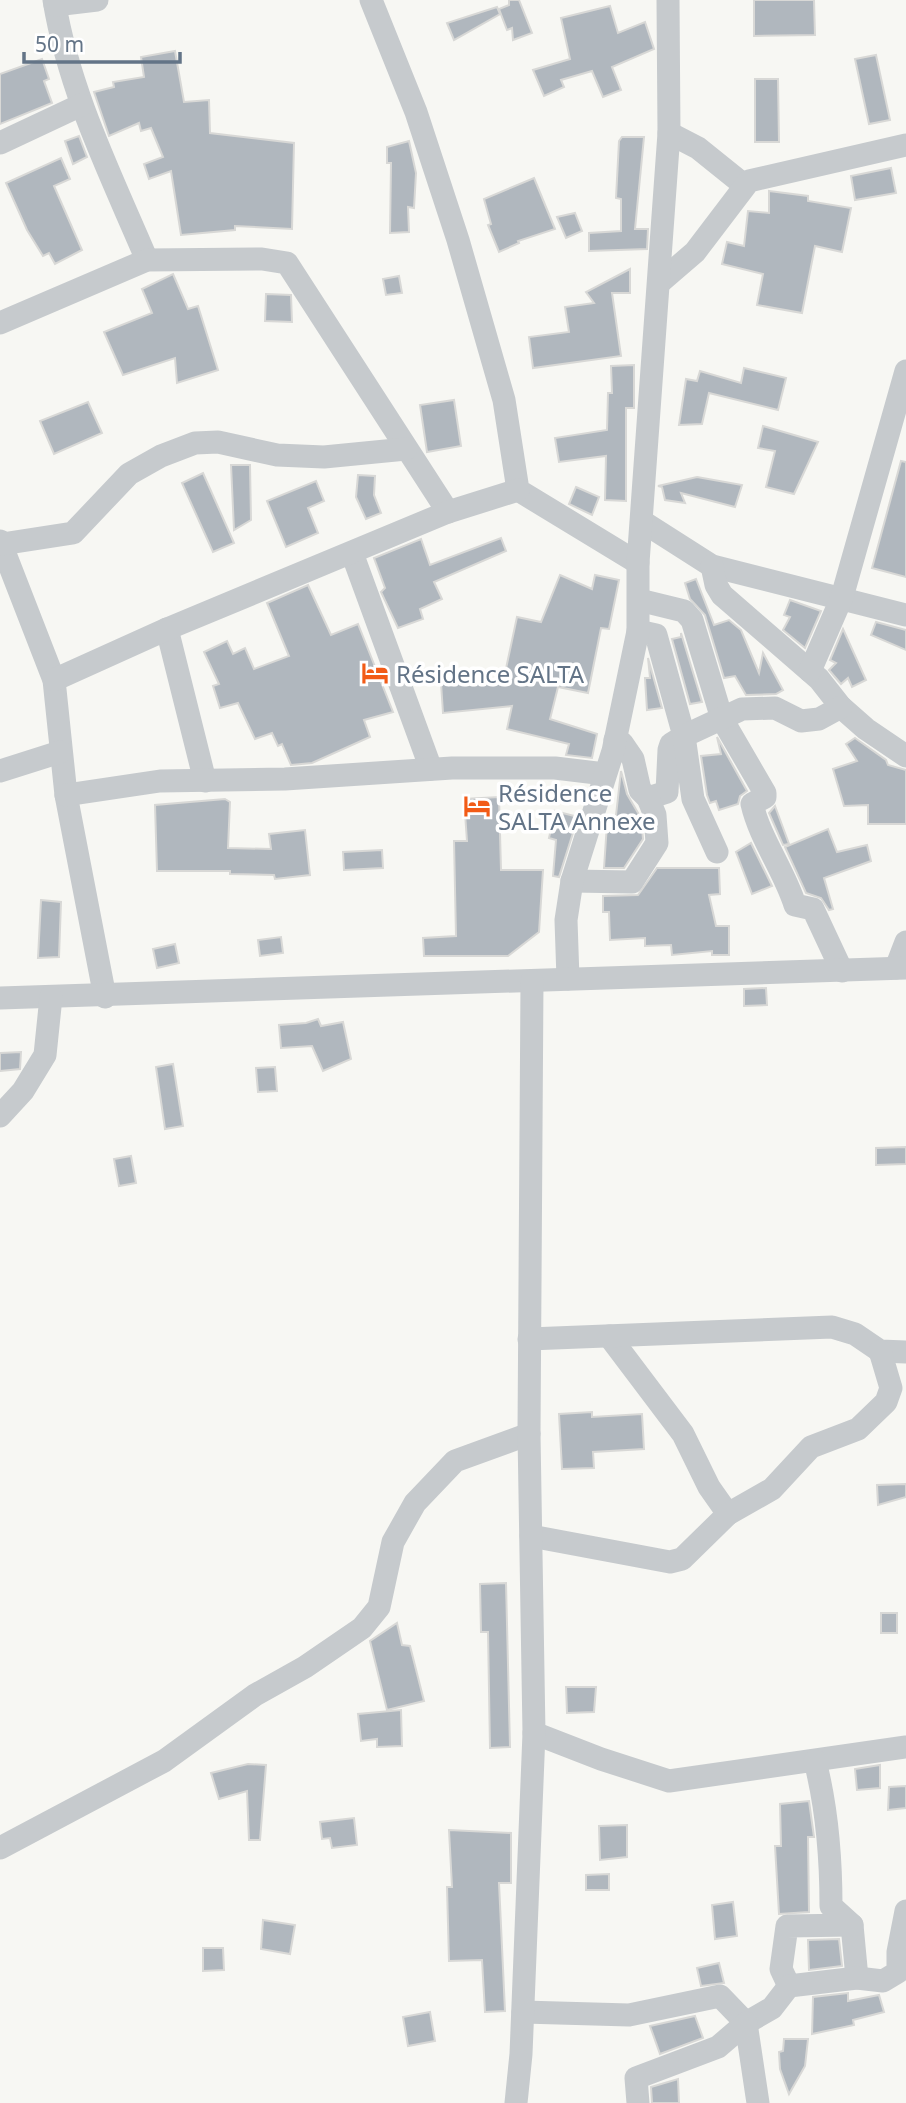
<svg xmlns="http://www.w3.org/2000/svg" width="906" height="2103" font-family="'Noto Sans',sans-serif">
  <rect width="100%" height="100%" fill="#f7f7f3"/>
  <g fill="#b0b7be" stroke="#d8d8d6" stroke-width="2">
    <polygon points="509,0 519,0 532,33 513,40 512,28 507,30 499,9 509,5"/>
    <polygon points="754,0 814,0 815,35 754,36"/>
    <polygon points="610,6 618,33 645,22 654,49 612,67 621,90 603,97 592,71 561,80 564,87 544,96 533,70 570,59 561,18"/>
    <polygon points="497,7 500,14 454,40 447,23"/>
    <polygon points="175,51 184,102 209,100 210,133 294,143 292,229 235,226 235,230 181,235 171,171 149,179 144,164 163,157 151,128 141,131 139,123 109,136 94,92 114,87 113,82 144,77 141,57"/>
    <polygon points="876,55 890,120 869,124 855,59"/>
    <polygon points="42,59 49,79 44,81 52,103 0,124 0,74"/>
    <polygon points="755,79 778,79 779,142 755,142"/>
    <polygon points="79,136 87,157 73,164 65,141"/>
    <polygon points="622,137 644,137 635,229 648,229 647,249 589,251 589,233 621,231 621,199 616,198 619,141"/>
    <polygon points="409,141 416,173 414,208 408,207 409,232 390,233 391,163 387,163 387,147"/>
    <polygon points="61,158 70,179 54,186 82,250 55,264 49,253 43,256 27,230 6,183"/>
    <polygon points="891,168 896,193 855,200 851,176"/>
    <polygon points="534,178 555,229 518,241 519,243 499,252 488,225 491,224 484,199"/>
    <polygon points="769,191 808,196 808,201 851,208 842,252 815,246 802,313 757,305 763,274 722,264 727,242 744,246 748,211 769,213"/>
    <polygon points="575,213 582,231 566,238 557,217"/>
    <polygon points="630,269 630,293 612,293 621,356 533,368 529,337 569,332 565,307 594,303 586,292"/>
    <polygon points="173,274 188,309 198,306 218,370 177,383 175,358 123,375 104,332 152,313 142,289"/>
    <polygon points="399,276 402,293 386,295 383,279"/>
    <polygon points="266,294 291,295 292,322 265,321"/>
    <polygon points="634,365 634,408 626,408 626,501 605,500 606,456 559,462 555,438 607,430 608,393 612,393 611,366"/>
    <polygon points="744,368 786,378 778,410 709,393 702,424 679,425 686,379 697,381 700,371 741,383"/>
    <polygon points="454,400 461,446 427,452 420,405"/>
    <polygon points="88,402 102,433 54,454 40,421"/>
    <polygon points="763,426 818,442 794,494 766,487 775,451 758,448"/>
    <polygon points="901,461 906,462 906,577 872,568"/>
    <polygon points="231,465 250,465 251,520 234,530"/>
    <polygon points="203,473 234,543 213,552 182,483"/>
    <polygon points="358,475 375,476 374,495 381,513 366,519 356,497"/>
    <polygon points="697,477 742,485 735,507 681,493 685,503 665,500 662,487 658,486"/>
    <polygon points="316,481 324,501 308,508 318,533 286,547 267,501"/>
    <polygon points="576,487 599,497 592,515 569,504"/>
    <polygon points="501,538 506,551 434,582 442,599 420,609 423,619 398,628 381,592 385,588 374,558 421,539 430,565"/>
    <polygon points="560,575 592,589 595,575 619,580 609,629 601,628 588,693 558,687 550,719 597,734 592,758 566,755 569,744 507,729 512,706 443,713 441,683 504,678 517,617 541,622"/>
    <polygon points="696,579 714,625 729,620 741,630 759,673 763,653 783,690 776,694 746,695 735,676 724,678 705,615 690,599 685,583"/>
    <polygon points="308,585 331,635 358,624 393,712 364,720 370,737 312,763 291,765 282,744 278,746 272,733 255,739 238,703 220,708 213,686 219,684 204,652 227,641 233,654 245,648 254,669 289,656 267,603"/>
    <polygon points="790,600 821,611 805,648 783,630 790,617 784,615"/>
    <polygon points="876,622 906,630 906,650 871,635"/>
    <polygon points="843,629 866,680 852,687 848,678 841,684 829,670 836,663 830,660"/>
    <polygon points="681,633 702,702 690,704 672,639 681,637"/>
    <polygon points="648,658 662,708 647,710 645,678 650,678"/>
    <polygon points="717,737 747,791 740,796 738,804 719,810 716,801 710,803 707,795 701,756 721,754"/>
    <polygon points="855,738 886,760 888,765 906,770 906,824 868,824 868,805 844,806 833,769 857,761 846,744"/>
    <polygon points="621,771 627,794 641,818 643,839 624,868 604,868 607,824 615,824"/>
    <polygon points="499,797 501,870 543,870 539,932 508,956 424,956 423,938 456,936 454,841 467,841 464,799"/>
    <polygon points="225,799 230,802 228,848 271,849 269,834 305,830 310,875 275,879 274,875 230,874 230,871 157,871 155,805"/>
    <polygon points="775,806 789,844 783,845 769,813"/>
    <polygon points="555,811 578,817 559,877 553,876 556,840 549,838"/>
    <polygon points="828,829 837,852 867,845 871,861 824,878 833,909 829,910 821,898 806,893 785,847"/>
    <polygon points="751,843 772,886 752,894 736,852"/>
    <polygon points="382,850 383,868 344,870 343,852"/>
    <polygon points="657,868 719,868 720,894 709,895 716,926 729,926 729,955 712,955 712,951 672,955 671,945 645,946 645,938 610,940 609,912 603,912 603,896 638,895"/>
    <polygon points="41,900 61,902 59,957 38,958"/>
    <polygon points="281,937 283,953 260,956 258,940"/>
    <polygon points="175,944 179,963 157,968 153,949"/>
    <polygon points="766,988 767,1005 744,1006 744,989"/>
    <polygon points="318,1019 321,1026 343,1022 351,1059 323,1071 312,1046 281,1048 279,1025 306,1023"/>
    <polygon points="21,1052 20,1069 0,1071 0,1053"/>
    <polygon points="173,1064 183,1126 165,1129 156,1067"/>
    <polygon points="275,1067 277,1091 258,1092 256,1068"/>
    <polygon points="906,1147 906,1164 876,1165 876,1148"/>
    <polygon points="131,1156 136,1183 119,1186 114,1159"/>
    <polygon points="592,1412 592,1417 642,1414 644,1449 593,1452 594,1468 562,1469 559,1414"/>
    <polygon points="906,1484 906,1497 878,1505 877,1485"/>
    <polygon points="506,1583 510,1747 490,1748 488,1632 481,1632 480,1584"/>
    <rect x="881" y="1613" width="16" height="20"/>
    <polygon points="397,1623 402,1645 410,1646 424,1701 387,1710 370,1641"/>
    <polygon points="566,1687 596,1687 594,1712 567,1713"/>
    <polygon points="401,1710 402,1746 377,1747 377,1739 361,1741 358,1714"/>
    <polygon points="248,1764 266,1765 260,1840 249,1840 247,1791 219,1799 211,1773"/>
    <polygon points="880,1765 880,1788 857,1790 855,1769"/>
    <polygon points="906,1786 906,1808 888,1810 889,1787"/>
    <polygon points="809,1801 814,1837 808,1837 809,1912 779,1914 775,1846 781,1846 780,1804"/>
    <polygon points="354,1818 357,1845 332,1848 330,1838 322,1839 320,1822"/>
    <polygon points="627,1825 627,1857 600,1860 599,1826"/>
    <polygon points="449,1830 511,1833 511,1883 499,1883 505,2011 485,2012 482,1960 449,1961 447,1887 452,1887"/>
    <polygon points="609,1874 609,1890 586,1890 586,1875"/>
    <polygon points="733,1902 737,1936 715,1939 712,1905"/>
    <polygon points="263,1920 295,1925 290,1954 261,1949"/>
    <polygon points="839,1939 842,1966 809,1970 808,1940"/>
    <polygon points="203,1948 223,1948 224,1970 203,1971"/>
    <polygon points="719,1963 724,1983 701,1986 697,1968"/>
    <polygon points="848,1993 848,2001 879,1995 884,2012 853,2020 854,2025 812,2034 813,1997"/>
    <polygon points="430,2012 435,2041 408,2046 403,2017"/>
    <polygon points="695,2016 703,2038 660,2054 650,2026"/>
    <polygon points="784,2039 808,2039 805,2066 789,2094 780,2069 779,2052 783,2051"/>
    <polygon points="678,2079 679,2103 652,2103 651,2087"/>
  </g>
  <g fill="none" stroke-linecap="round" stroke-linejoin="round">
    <g stroke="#c6cacd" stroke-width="23">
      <path d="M54,0C69,92 111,175 147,260"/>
      <polyline points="371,0 416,112 458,240 504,400 518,490 638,563"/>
      <polyline points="55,5 97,0"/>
      <polyline points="669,133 698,148 744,185"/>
      <polyline points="0,143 81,105"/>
      <polyline points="659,283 695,252 749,181 906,145"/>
      <polyline points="0,323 147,260 262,259 287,263 448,512"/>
      <polyline points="643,522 712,566 906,615"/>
      <polyline points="0,541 54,680 66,795 105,997"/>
      <polyline points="2,544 73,533 129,474 161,456 195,443 218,442 277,455 324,457 406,449"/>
      <polyline points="352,553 431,769"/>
      <polyline points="712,566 716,585 722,595 819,679 841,707 866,729 906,756"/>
      <path d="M639,600L684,611L692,620L722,719L765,793V797L752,804C760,839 784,870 795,905L813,909L842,971"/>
      <polyline points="167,629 205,781"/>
      <polyline points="638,631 656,635 684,736 671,744 669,750 667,792 648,798"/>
      <polyline points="810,671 842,597 906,371"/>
      <polyline points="54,680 167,629 448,512 518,490"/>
      <polyline points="0,771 60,752"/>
      <polyline points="66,795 160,781 285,779 452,768 555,768 605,774"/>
      <polyline points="717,852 693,799 684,736 742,709 775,708 801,721 819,719 841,707"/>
      <polyline points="572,881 632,882 657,843 655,815 648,798 640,790 633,759 622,743 615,740"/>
      <polyline points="896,968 906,942"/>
      <polyline points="568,979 566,920 572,881 613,751 638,631 638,563 669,133 668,0"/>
      <polyline points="0,998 906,968"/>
      <polyline points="0,1116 23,1091 45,1055 51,997"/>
      <polyline points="609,1336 683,1434 709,1487 728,1514"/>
      <polyline points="529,1339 832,1327 855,1334 880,1351 906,1352"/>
      <polyline points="531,1536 670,1562 682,1559 728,1514 772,1489 811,1447 858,1429 886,1402 891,1388 880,1351"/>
      <polyline points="534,1733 601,1759 669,1781 906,1747"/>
      <polyline points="0,1848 164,1761 255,1695 305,1667 362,1628 379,1607 393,1542 415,1503 455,1461 529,1434"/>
      <polyline points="852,1925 857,1978"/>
      <path d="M789,1986L781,1969L787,1926L852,1925L831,1906C831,1858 827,1808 815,1761"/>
      <polyline points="523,2012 629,2015 720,1996 746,2023 772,2008 789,1986 857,1978 883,1981 898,1972 898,1952 906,1911"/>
      <polyline points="516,2103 521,2054 534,1733 529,1434 532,981"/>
      <polyline points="638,2103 636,2078 718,2047 746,2023 758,2103"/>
    </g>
  </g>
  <defs>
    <symbol id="hotel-bare" viewBox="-9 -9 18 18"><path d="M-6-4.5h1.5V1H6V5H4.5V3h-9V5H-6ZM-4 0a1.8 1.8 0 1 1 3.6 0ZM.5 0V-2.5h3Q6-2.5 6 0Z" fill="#f25b17" stroke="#fff" stroke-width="2.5" paint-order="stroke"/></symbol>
  </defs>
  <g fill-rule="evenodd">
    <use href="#hotel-bare" x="356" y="654" width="38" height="38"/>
    <use href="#hotel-bare" x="458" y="787" width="38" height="38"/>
  </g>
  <g text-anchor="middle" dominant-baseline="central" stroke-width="7" stroke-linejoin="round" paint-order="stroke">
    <g font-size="24" fill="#637487" stroke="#fff" text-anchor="start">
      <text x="396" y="673">Résidence SALTA</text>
      <text x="498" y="792">Résidence<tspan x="498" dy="28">SALTA Annexe</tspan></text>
    </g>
  </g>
  <path d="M24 52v10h156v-10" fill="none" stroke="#637487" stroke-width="3.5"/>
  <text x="35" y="52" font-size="21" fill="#637487" stroke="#ffffff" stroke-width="5" paint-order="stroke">50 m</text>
</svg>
